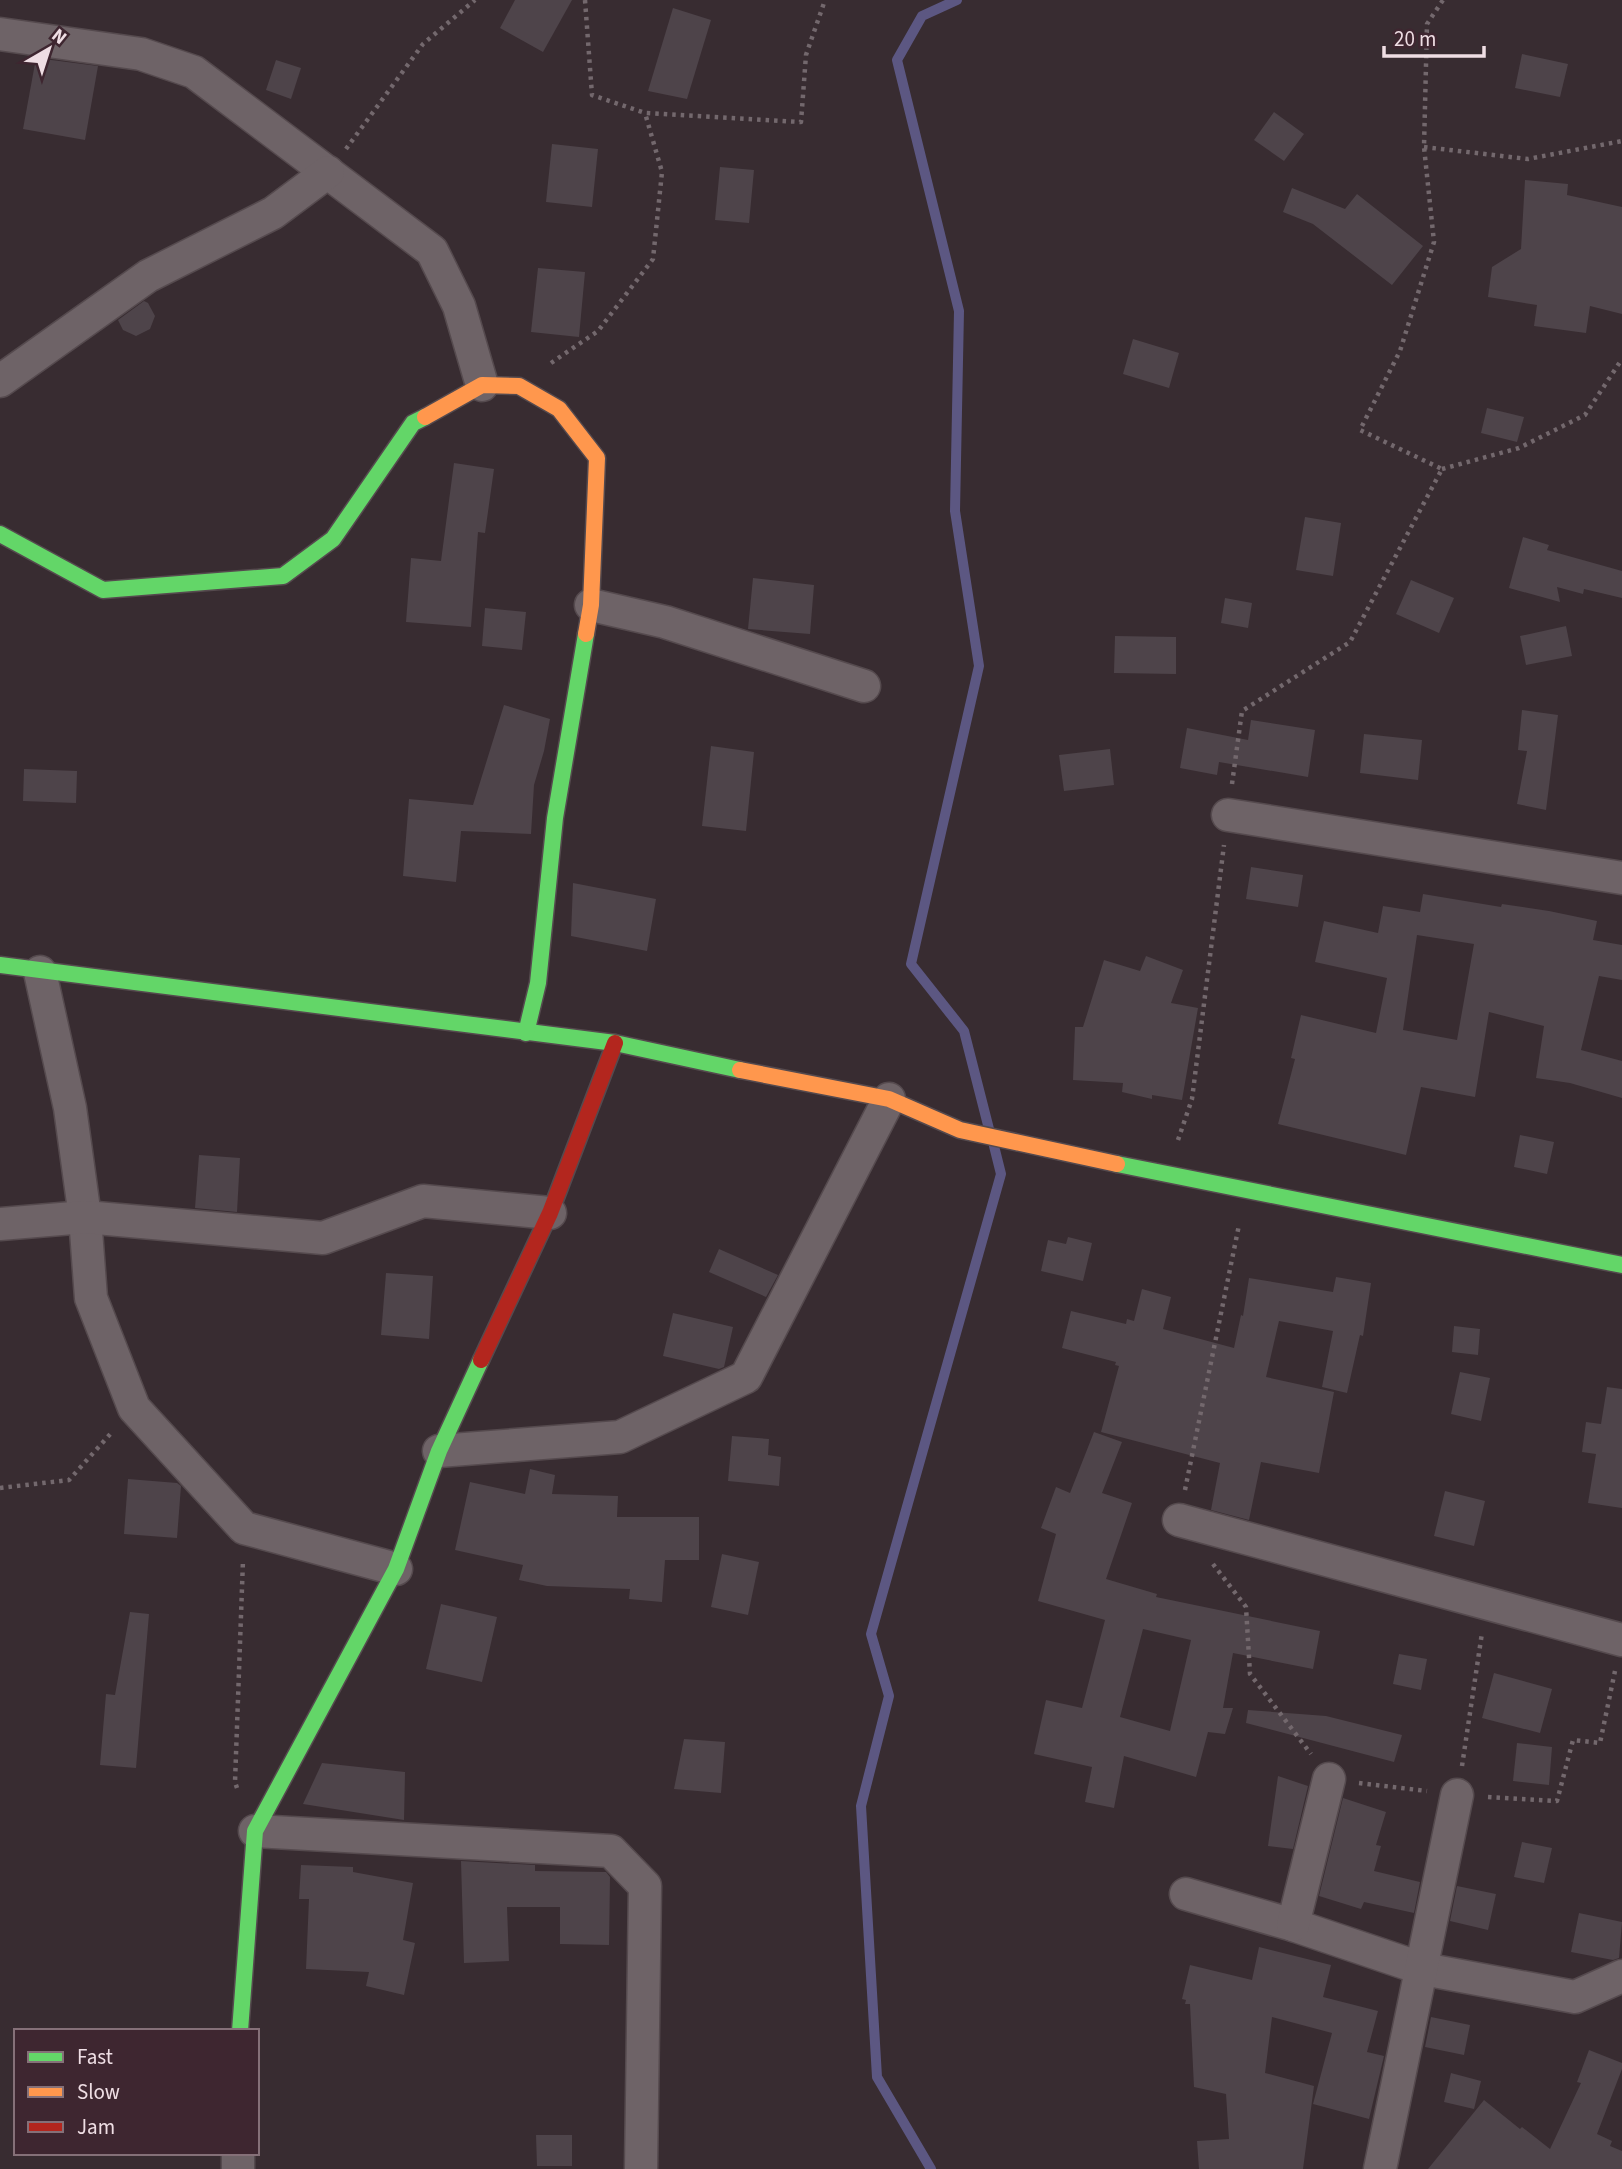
<svg xmlns="http://www.w3.org/2000/svg" width="1622" height="2169" font-family="'Source Sans 3',sans-serif">
  <rect width="100%" height="100%" fill="#382c31"/>
  <g fill="none" stroke-linecap="round" stroke-linejoin="round">
    <g stroke="#5c5782" stroke-width="10">
      <polyline points="957,0 922,16 897,60 959,311 955,511 979,666 911,964 964,1031 989,1129"/>
      <polyline points="931,2169 877,2077 861,1806 889,1696 871,1634 1001,1174 994,1146"/>
    </g>
  </g>
  <g fill="#4e444a" fill-rule="evenodd">
    <polygon points="515,0 572,0 543,52 500,28"/>
    <polygon points="673,8 711,20 687,99 648,91"/>
    <polygon points="1522,54 1568,64 1560,97 1515,88"/>
    <polygon points="36,58 98,66 85,140 23,129"/>
    <polygon points="276,60 301,68 291,99 266,90"/>
    <polygon points="1274,112 1304,134 1284,161 1254,140"/>
    <polygon points="552,144 598,149 592,207 546,202"/>
    <polygon points="720,167 754,170 749,223 715,220"/>
    <polygon points="1525,180 1568,184 1567,195 1622,207 1622,314 1590,306 1586,333 1534,326 1537,305 1488,297 1492,267 1521,249"/>
    <polygon points="1292,188 1345,209 1357,194 1423,246 1392,285 1313,224 1283,212"/>
    <polygon points="538,268 585,272 579,337 531,332"/>
    <polygon points="144,301 148,303 155,316 150,329 136,336 123,330 118,320"/>
    <polygon points="1133,339 1179,353 1169,388 1123,374"/>
    <polygon points="1487,408 1524,417 1517,442 1481,433"/>
    <polygon points="454,463 494,469 485,533 478,532 471,627 406,622 411,558 441,561"/>
    <polygon points="1305,517 1341,523 1333,576 1296,570"/>
    <polygon points="1523,537 1549,545 1547,550 1622,571 1622,598 1584,589 1583,594 1557,587 1560,602 1509,588"/>
    <polygon points="753,578 814,585 810,634 748,629"/>
    <polygon points="1411,580 1454,598 1439,633 1396,614"/>
    <polygon points="1225,598 1252,603 1248,628 1221,623"/>
    <polygon points="485,608 526,612 522,650 482,646"/>
    <polygon points="1566,626 1572,656 1526,665 1520,636"/>
    <polygon points="1115,636 1176,637 1176,674 1114,673"/>
    <polygon points="504,705 550,719 544,751 534,785 531,834 461,831 456,882 403,876 409,799 473,805"/>
    <polygon points="1522,710 1558,715 1546,810 1517,804 1527,751 1518,750"/>
    <polygon points="1251,720 1315,730 1308,777 1219,762 1217,775 1180,768 1187,728 1248,740"/>
    <polygon points="1364,734 1422,740 1418,780 1360,773"/>
    <polygon points="711,746 754,752 746,831 702,826"/>
    <polygon points="1110,749 1114,785 1064,791 1059,755"/>
    <polygon points="24,769 77,771 76,803 23,801"/>
    <polygon points="1251,867 1303,875 1298,907 1246,899"/>
    <polygon points="573,883 656,899 647,951 571,936"/>
    <path d="M1423,894L1501,907L1502,904L1549,911L1597,921L1593,940L1622,945V980L1599,976L1581,1050L1622,1061V1098L1570,1083L1536,1078L1544,1026L1489,1012L1475,1097L1421,1087L1406,1155L1278,1124L1295,1059L1291,1058L1301,1015L1376,1033L1387,978L1315,962L1324,921L1378,933L1383,906L1420,912ZM1417,935L1474,944L1457,1040L1403,1030Z"/>
    <polygon points="1146,956 1183,970 1171,1003 1198,1008 1182,1100 1152,1095 1152,1099 1122,1092 1123,1083 1073,1080 1075,1027 1083,1027 1104,960 1140,971"/>
    <polygon points="1520,1135 1554,1142 1547,1174 1514,1167"/>
    <polygon points="199,1155 240,1158 237,1212 195,1208"/>
    <polygon points="1068,1237 1092,1243 1083,1281 1041,1271 1048,1240 1066,1244"/>
    <polygon points="719,1249 778,1275 766,1297 709,1272"/>
    <polygon points="386,1273 433,1276 429,1339 381,1335"/>
    <polygon points="1336,1277 1371,1283 1363,1336 1360,1335 1347,1393 1322,1387 1333,1331 1279,1321 1266,1377 1334,1392 1319,1473 1261,1462 1249,1520 1211,1510 1220,1463 1101,1432 1119,1366 1115,1365 1116,1362 1062,1348 1071,1311 1126,1324 1127,1319 1134,1321 1142,1289 1171,1297 1163,1329 1234,1348 1241,1315 1243,1316 1249,1278 1333,1292"/>
    <polygon points="673,1313 733,1327 724,1367 719,1369 663,1356"/>
    <polygon points="1454,1326 1480,1329 1478,1355 1452,1352"/>
    <polygon points="1460,1372 1490,1378 1481,1421 1451,1414"/>
    <polygon points="1607,1387 1622,1389 1622,1508 1588,1503 1596,1454 1582,1452 1586,1422 1601,1424"/>
    <path d="M1094,1432L1122,1442L1102,1493L1132,1503L1106,1579L1157,1594L1156,1597L1320,1631L1313,1669L1233,1653L1223,1708H1233L1225,1734L1208,1732L1196,1777L1124,1756L1114,1808L1085,1802L1092,1767L1034,1754L1046,1700L1082,1708L1105,1620L1038,1601L1056,1534L1041,1528L1056,1487L1070,1493ZM1143,1629L1191,1640L1170,1731L1120,1717Z"/>
    <polygon points="732,1436 769,1439 768,1455 781,1457 779,1486 728,1481"/>
    <polygon points="530,1469 555,1475 552,1494 618,1496 617,1517 699,1517 699,1560 665,1560 662,1602 629,1599 630,1589 547,1586 519,1580 523,1565 455,1550 470,1482 525,1494"/>
    <polygon points="128,1479 177,1483 181,1486 177,1538 124,1534"/>
    <polygon points="1445,1491 1485,1501 1474,1546 1434,1536"/>
    <polygon points="722,1554 759,1562 748,1615 711,1607"/>
    <polygon points="441,1604 497,1617 482,1682 426,1669"/>
    <polygon points="130,1612 149,1614 136,1768 100,1765 106,1694 115,1695"/>
    <polygon points="1399,1654 1427,1659 1421,1690 1393,1684"/>
    <polygon points="1494,1673 1552,1689 1540,1733 1482,1718"/>
    <polygon points="1248,1710 1326,1716 1402,1735 1394,1762 1246,1723"/>
    <polygon points="684,1739 725,1742 721,1793 674,1789"/>
    <polygon points="1517,1743 1552,1747 1549,1785 1513,1781"/>
    <polygon points="322,1763 405,1772 404,1820 303,1804"/>
    <polygon points="1278,1776 1308,1786 1293,1849 1268,1846"/>
    <polygon points="1343,1798 1386,1812 1376,1845 1381,1846 1374,1871 1420,1882 1414,1913 1364,1902 1361,1909 1319,1896"/>
    <polygon points="1522,1842 1552,1848 1544,1883 1514,1877"/>
    <polygon points="461,1861 535,1865 535,1871 606,1872 610,1877 609,1945 560,1944 560,1907 507,1907 509,1961 464,1963"/>
    <polygon points="301,1865 353,1867 353,1872 413,1883 403,1940 415,1943 404,1995 366,1986 369,1972 306,1969 309,1899 299,1899"/>
    <polygon points="1457,1886 1496,1894 1488,1930 1450,1921"/>
    <polygon points="1579,1913 1622,1922 1619,1958 1613,1960 1571,1952"/>
    <polygon points="1259,1947 1331,1965 1323,1997 1378,2011 1367,2052 1384,2056 1369,2119 1313,2104 1332,2033 1272,2017 1265,2073 1314,2086 1303,2169 1199,2169 1197,2141 1229,2139 1226,2094 1194,2087 1190,2004 1185,2004 1186,2000 1182,1999 1190,1965 1252,1980"/>
    <polygon points="1431,2017 1470,2025 1464,2055 1425,2047"/>
    <polygon points="1589,2050 1622,2063 1622,2069 1597,2134 1612,2141 1610,2146 1622,2151 1622,2169 1428,2169 1484,2100 1520,2129 1522,2127 1550,2149 1581,2083 1577,2082"/>
    <polygon points="1451,2073 1481,2081 1474,2109 1444,2102"/>
    <polygon points="536,2135 572,2135 572,2166 537,2166"/>
  </g>
  <g fill="none" stroke-linecap="round" stroke-linejoin="round">
    <defs>
      <g id="street">
        <polyline points="0,34 141,54 194,72 432,251 459,306 482,385"/>
        <polyline points="0,381 148,276 273,213 328,172"/>
        <polyline points="591,605 665,622 864,686"/>
        <polyline points="1228,815 1622,878"/>
        <polyline points="40,972 70,1108 85,1217 91,1298 134,1408 244,1528 396,1569"/>
        <polyline points="0,1224 85,1217 323,1238 423,1201 550,1213"/>
        <polyline points="439,1451 620,1437 746,1377 889,1099"/>
        <polyline points="1179,1520 1622,1640"/>
        <polyline points="255,1831 611,1851 645,1886 641,2169"/>
        <polyline points="1186,1894 1293,1925 1423,1969 1575,1997 1622,1976"/>
        <polyline points="1293,1925 1329,1779"/>
        <polyline points="238,2169 238,2153"/>
        <polyline points="1380,2169 1457,1795"/>
      </g>
      <g id="fast">
        <polyline points="0,534 103,590 283,576 333,539 413,423 425,417"/>
        <polyline points="0,965 615,1043 740,1070"/>
        <polyline points="526,1033 538,983 555,818 586,634"/>
        <polyline points="1117,1164 1622,1265"/>
        <polyline points="240,2031 255,1831 396,1569 439,1451 481,1360"/>
      </g>
      <g id="slow">
        <polyline points="425,417 482,385 519,386 559,409 597,458 591,605 586,634"/>
        <polyline points="740,1070 889,1099 960,1130 1117,1164"/>
      </g>
      <polyline id="jam" points="481,1360 550,1213 615,1043"/>
    </defs>
    <use href="#street" stroke="#554a4e" stroke-width="35"/>
    <use href="#fast" stroke="#554a4e" stroke-width="19"/>
    <use href="#slow" stroke="#554a4e" stroke-width="19"/>
    <use href="#jam" stroke="#554a4e" stroke-width="19"/>
    <g stroke="#73686d" stroke-width="4.5" stroke-dasharray="3.5 5" stroke-linecap="butt">
      <polyline points="585,0 592,95 645,113 801,122 806,55 825,0"/>
      <polyline points="1424,147 1528,159 1622,141"/>
      <polyline points="346,149 423,44 475,0"/>
      <polyline points="551,363 598,331 653,259 662,172 645,113"/>
      <polyline points="1442,469 1519,448 1585,415 1622,359"/>
      <polyline points="1232,784 1242,711 1350,642 1442,469 1360,430 1400,351 1434,242 1424,147 1427,24 1443,0"/>
      <polyline points="1178,1140 1192,1099 1224,845"/>
      <polyline points="0,1488 69,1480 113,1431"/>
      <polyline points="1185,1490 1239,1225"/>
      <polyline points="1213,1564 1246,1607 1250,1674 1311,1754"/>
      <polyline points="1462,1766 1482,1633"/>
      <polyline points="1359,1783 1427,1791"/>
      <polyline points="237,1788 235,1782 243,1560"/>
      <polyline points="1488,1797 1557,1801 1573,1740 1600,1743 1615,1671"/>
    </g>
    <use href="#street" stroke="#6e6367" stroke-width="32"/>
    <use href="#fast" stroke="#63d668" stroke-width="16"/>
    <use href="#slow" stroke="#ff974d" stroke-width="16"/>
    <use href="#jam" stroke="#b3261e" stroke-width="16"/>
  </g>
  <rect x="14" y="2029" width="245" height="126" fill="#3e2630" stroke="#857078" stroke-width="2"/>
  <rect x="28" y="2052" width="35" height="10" fill="#63d668" stroke="#857078" stroke-width="2"/>
  <text x="77" y="2064" font-size="21" fill="#efdee4">Fast</text>
  <rect x="28" y="2087" width="35" height="10" fill="#ff974d" stroke="#857078" stroke-width="2"/>
  <text x="77" y="2099" font-size="21" fill="#efdee4">Slow</text>
  <rect x="28" y="2122" width="35" height="10" fill="#b3261e" stroke="#857078" stroke-width="2"/>
  <text x="77" y="2134" font-size="21" fill="#efdee4">Jam</text>
  <g transform="translate(49 49) rotate(39)" stroke="#3e2630" stroke-width="5" paint-order="stroke">
  <path d="M0-5L12 26L0 18L-12 26Z" fill="#efdee4"/>
  <text y="-10" font-size="19" font-weight="bold" text-anchor="middle" fill="#efdee4">N</text>
  </g>
  <path d="M1384 46v10h100v-10" fill="none" stroke="#efdee4" stroke-width="3.5"/>
  <text x="1394" y="46" font-size="21" fill="#efdee4" stroke="#3e2630" stroke-width="5" paint-order="stroke">20 m</text>
</svg>
